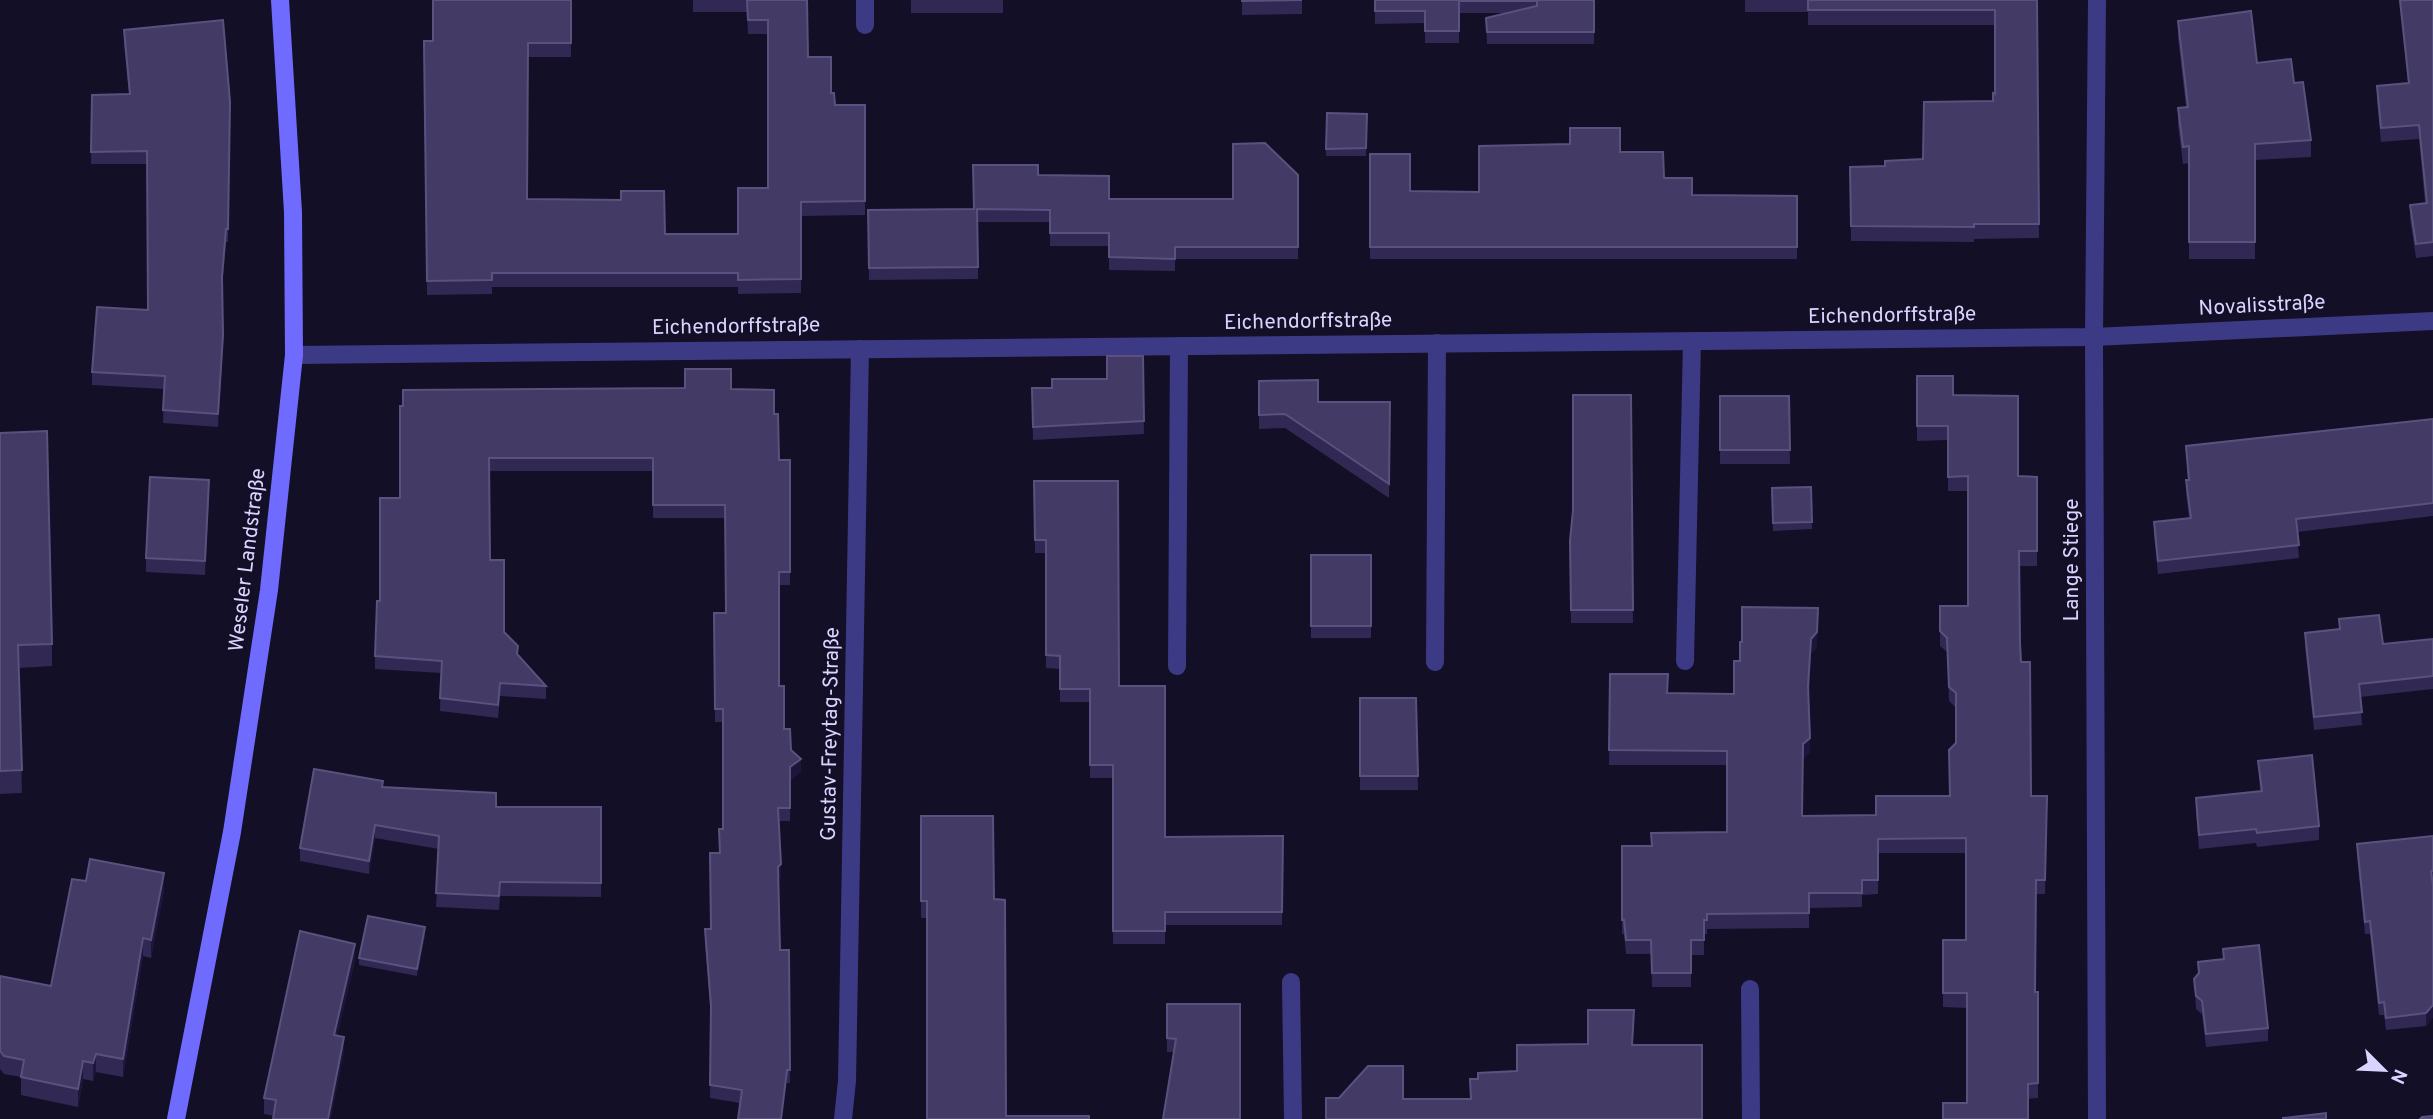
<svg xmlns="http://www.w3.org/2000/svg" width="2433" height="1119" font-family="Overpass,sans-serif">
  <rect width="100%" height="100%" fill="#130f26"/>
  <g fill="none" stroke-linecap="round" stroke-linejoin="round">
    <g stroke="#3d3a85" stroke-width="18">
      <polyline points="1685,661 1692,341"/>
      <polyline points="1435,662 1437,343"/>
      <polyline points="1177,666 1179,346"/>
      <polyline points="1291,982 1293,1119"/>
      <polyline points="1750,989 1751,1119"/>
    </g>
    <g stroke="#3d3a85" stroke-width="18">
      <polyline points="865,25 865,0"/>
      <polyline points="294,355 2094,337 2433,321"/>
      <polyline points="843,1119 847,1081 860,349"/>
      <polyline points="2097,1119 2094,337 2097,0"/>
    </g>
    <polyline stroke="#6f6bff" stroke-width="18" points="176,1119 232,832 269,590 294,355 293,212 280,0"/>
  </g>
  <g fill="#312854">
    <polygon points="571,0 571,57 528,57 527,199 665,234 738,234 768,188 768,34 748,34 747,12 693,12 693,0 807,0 808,57 831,93 835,105 865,105 865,215 801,216 801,293 738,294 738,287 492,287 492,294 427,295 424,41 433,41"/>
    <rect x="911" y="0" width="92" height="13"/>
    <polygon points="1242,0 1302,0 1302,14 1242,15"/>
    <polygon points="1375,0 1594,0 1594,44 1487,44 1486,18 1508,13 1459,13 1459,43 1425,43 1425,23 1375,24"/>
    <polygon points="1745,0 2037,0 2039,238 1974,239 1974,242 1851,241 1850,167 1885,166 1923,159 1993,101 1995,94 1995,25 1808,25 1808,12 1745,12"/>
    <polygon points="2399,0 2433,0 2433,256 2416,258 2410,219 2410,205 2425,203 2419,139 2381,142 2377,100 2377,86 2408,83"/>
    <polygon points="2178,21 2294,83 2311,140 2311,157 2255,160 2255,259 2189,259 2189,163 2183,164 2178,125 2178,108 2186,107 2178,38"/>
    <polygon points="124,30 230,115 228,242 226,242 222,287 223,347 218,427 163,423 164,389 92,385 92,372 148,310 147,164 91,164 92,95 129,94 124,43"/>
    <polygon points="1367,114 1366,156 1326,156 1326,149"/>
    <polygon points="1620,152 1692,195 1797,196 1797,259 1370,259 1370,154 1410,191 1479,192"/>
    <polygon points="1038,175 1109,199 1233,199 1298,175 1298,259 1175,259 1175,271 1109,270 1109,246 1050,246 1050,222 978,222 978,279 869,280 868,210 974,209"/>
    <polygon points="1143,356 1144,434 1033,440 1032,388 1052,388 1107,379"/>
    <polygon points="1917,376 1953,395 2018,476 2037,477 2037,566 2019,566 2020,643 2031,796 2047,796 2045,894 2036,894 2035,992 2038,992 2038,1098 1967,1103 1967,1008 1943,1007 1943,940 1966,940 1966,853 1878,853 1878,894 1862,895 1862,907 1809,908 1809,928 1707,929 1707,934 1704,934 1704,955 1691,955 1691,987 1652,987 1651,954 1626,954 1624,934 1622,934 1622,846 1651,846 1651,833 1727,832 1727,765 1609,765 1610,674 1668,693 1734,694 1740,661 1817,647 1811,653 1809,696 1810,752 1803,759 1802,816 1876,815 1950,796 1956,743 1956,708 1949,701 1947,652 1940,646 1940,606 1968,606 1968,491 1948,491 1948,440 1917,441"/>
    <polygon points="1259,381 1318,402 1390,402 1389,498 1285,428 1259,429"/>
    <polygon points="731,389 774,414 779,460 790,460 790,585 779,585 779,686 784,729 791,750 801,772 790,780 790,821 778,821 781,877 778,879 780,950 789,950 790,1083 787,1083 740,1103 710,1098 711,1018 705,942 705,929 711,929 723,829 723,722 715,722 714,613 725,613 725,518 653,518 653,471 489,471 490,560 504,632 518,655 546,686 546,699 500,696 498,718 440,711 441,673 375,669 375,656 380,601 400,498 400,406"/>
    <polygon points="1631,395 1633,623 1571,623 1570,541"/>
    <polygon points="1720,396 1789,396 1790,464 1720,464"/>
    <polygon points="2433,419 2433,516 2297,532 2299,558 2158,574 2154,535 2154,522 2189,518 2186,493 2186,480 2188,480 2186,446"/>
    <polygon points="0,433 52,644 52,666 19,668 22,793 0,794"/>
    <polygon points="1034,481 1119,686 1165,837 1283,836 1282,925 1165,925 1165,944 1113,944 1113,778 1090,778 1090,702 1060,702 1060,669 1046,668 1046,553 1035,553"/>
    <polygon points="1811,487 1812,529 1773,531 1772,488"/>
    <polygon points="209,494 205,575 146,572 146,558"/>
    <rect x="1311" y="555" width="60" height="83"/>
    <polygon points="2339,619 2383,644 2433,639 2433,689 2360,697 2362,725 2314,730 2305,646 2305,633 2339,629"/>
    <polygon points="1360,698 1416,698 1418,790 1360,790"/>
    <polygon points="2258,761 2319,826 2319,840 2257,847 2256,843 2199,849 2196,812 2196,798 2260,791"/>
    <polygon points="383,787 496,807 601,807 601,897 500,896 499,910 436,907 439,849 375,838 369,874 300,861 300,848"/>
    <polygon points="921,816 994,899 1006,1116 927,1119 927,918 921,918"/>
    <polygon points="2433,836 2433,1017 2426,1026 2386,1030 2384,1015 2379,1015 2370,934 2365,934 2357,856 2357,844"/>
    <polygon points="86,881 164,891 151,958 143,956 123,1077 96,1072 93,1081 83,1079 78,1107 21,1095 21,1077 4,1074 0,1069 0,976 51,986"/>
    <polygon points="425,935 417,976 359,965 359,958"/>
    <polygon points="2223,949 2268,1028 2268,1041 2206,1047 2202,1014 2196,1009 2194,979 2198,974 2198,962 2223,959"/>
    <polygon points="355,960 337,1035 344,1053 274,1116 264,1114 264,1098"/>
    <polygon points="1167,1004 1240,1119 1174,1052 1167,1052"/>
  </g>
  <g fill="#1d163a">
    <polygon points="226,229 226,242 222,290 222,277"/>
    <polygon points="223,335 223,347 218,427 218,414"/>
    <polygon points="209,480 209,494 205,575 205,561"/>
    <polygon points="1818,608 1817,647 1811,653 1808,700 1811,639"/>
    <polygon points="1810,738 1810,752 1803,759 1803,744"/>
    <polygon points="801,759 801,772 790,780 790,767"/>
    <polygon points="375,825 375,838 369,874 369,861"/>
    <polygon points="781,864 781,877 778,880 778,867"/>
    <polygon points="164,873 164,891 151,958 151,940"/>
    <polygon points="425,927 425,935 417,976 417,969"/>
    <polygon points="143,938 143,956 123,1077 123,1059"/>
    <polygon points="355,944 355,960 334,1051 334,1035"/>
    <polygon points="2433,1005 2433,1017 2426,1026 2426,1013"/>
    <polygon points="344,1037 344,1053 331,1119 328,1119"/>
    <polygon points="96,1054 96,1072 93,1081 93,1063"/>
    <polygon points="83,1061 83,1079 78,1107 78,1089"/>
    <polygon points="787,1070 787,1083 782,1119 781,1119"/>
  </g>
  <g fill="#433a66" stroke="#5a527e" stroke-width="2">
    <polygon points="433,0 571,0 571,43 528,43 527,199 621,200 621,191 664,191 665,234 738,234 738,188 768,188 768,20 748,20 747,0 807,0 808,57 831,57 831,93 834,93 835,105 865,105 865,201 801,202 801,279 738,280 738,273 492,273 492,280 427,281 424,41 433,41"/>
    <polygon points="1242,0 1302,0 1242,1"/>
    <polygon points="1375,0 1594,0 1594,32 1487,32 1486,18 1537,6 1537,1 1459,1 1459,31 1425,31 1425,11 1375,11"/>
    <polygon points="1808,0 2037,0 2039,224 1974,224 1974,227 1851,226 1850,167 1885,166 1885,161 1923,159 1924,102 1993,101 1993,93 1995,94 1995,10 1808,10"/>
    <polygon points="2400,0 2433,0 2433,242 2416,244 2410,205 2427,203 2419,125 2381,128 2377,86 2409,83"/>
    <polygon points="2251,11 2257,63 2291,59 2294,83 2303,82 2311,140 2255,144 2255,242 2189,242 2189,146 2183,147 2178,108 2188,107 2178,21"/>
    <polygon points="223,20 230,102 228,229 226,229 222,277 223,335 218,414 163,410 165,376 92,372 97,307 148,310 147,151 91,152 92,95 130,94 124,30"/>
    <polygon points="1327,113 1367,114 1366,148 1326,149"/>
    <polygon points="1570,128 1620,128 1620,152 1663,152 1664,178 1692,178 1692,195 1797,196 1797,247 1370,247 1370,154 1410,154 1410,191 1479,192 1479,146 1570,144"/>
    <polygon points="1265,143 1298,175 1298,247 1175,247 1175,259 1109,257 1109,233 1050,233 1050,210 977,209 978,267 869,268 868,210 974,209 973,165 1038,165 1038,175 1109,176 1109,199 1233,199 1233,144"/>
    <polygon points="1107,356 1143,356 1144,421 1033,427 1032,388 1052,388 1052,379 1107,379"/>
    <polygon points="685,369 731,369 731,389 774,390 774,414 778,414 779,460 790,460 790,572 779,572 779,686 784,686 784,729 790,729 791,750 801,759 790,767 790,808 778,808 781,864 778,867 780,950 789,950 790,1070 787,1070 781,1119 738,1119 742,1090 710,1085 711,1006 705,929 711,929 710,853 720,853 719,829 723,829 723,709 715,709 714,613 726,613 725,505 653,505 653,458 489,458 490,560 504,560 504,632 518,646 517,654 546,686 500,683 498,705 440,698 442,661 375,656 377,601 380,601 380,498 400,498 400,406 403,406 403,390 685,388"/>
    <polygon points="1917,376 1953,376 1953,395 2018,396 2018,476 2037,477 2037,551 2019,551 2020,643 2021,662 2030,662 2031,796 2047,796 2045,880 2036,880 2035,992 2038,992 2038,1083 2028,1084 2028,1119 1943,1119 1943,1103 1967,1103 1967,993 1943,993 1943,940 1966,940 1966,838 1878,839 1878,880 1862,880 1862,893 1809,893 1809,913 1707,914 1707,920 1704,920 1704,940 1691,940 1691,973 1652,973 1651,940 1626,940 1624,920 1622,920 1622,846 1652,846 1651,833 1727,832 1727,751 1609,750 1610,674 1668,674 1667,693 1734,694 1734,661 1740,661 1740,642 1742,642 1742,607 1818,608 1817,632 1811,639 1808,686 1810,738 1803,744 1802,816 1876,815 1876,796 1950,796 1949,750 1956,743 1956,693 1949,687 1947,638 1940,631 1940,606 1968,606 1968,476 1948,477 1948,426 1917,426"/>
    <polygon points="1318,380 1318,402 1390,402 1389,484 1285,414 1259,415 1259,381"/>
    <polygon points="1573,395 1631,395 1633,610 1571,610 1570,541 1573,510"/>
    <polygon points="1720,396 1789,396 1790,450 1720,450"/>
    <polygon points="2433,419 2433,503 2296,519 2299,545 2158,561 2154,522 2191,518 2186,480 2189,480 2186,446"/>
    <polygon points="47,431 52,644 18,645 22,770 0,771 0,433"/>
    <polygon points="150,477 209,480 205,561 146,558"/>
    <polygon points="1034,481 1118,481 1119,686 1165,686 1165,837 1283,836 1282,912 1165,912 1165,931 1113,931 1113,765 1090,765 1090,689 1060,689 1060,656 1046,655 1046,540 1035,540"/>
    <polygon points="1811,487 1812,522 1773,523 1772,488"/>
    <rect x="1311" y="555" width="60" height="71"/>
    <polygon points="2379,615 2383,644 2433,639 2433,676 2359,684 2362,712 2314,717 2305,633 2340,629 2339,619"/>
    <polygon points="1360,698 1416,698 1418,776 1360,776"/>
    <polygon points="2312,755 2319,826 2257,833 2256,829 2199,835 2196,798 2262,791 2258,761"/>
    <polygon points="314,769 383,781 382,787 496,793 496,807 601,807 601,883 500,882 499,896 436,893 439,836 375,825 369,861 300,848"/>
    <polygon points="921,816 993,816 994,899 1005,900 1006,1116 1089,1116 1089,1119 927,1119 927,901 921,901"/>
    <polygon points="2433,836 2433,871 2431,871 2433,885 2433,1005 2426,1013 2386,1018 2384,1002 2379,1003 2370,921 2365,922 2357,844"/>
    <polygon points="90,859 164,873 151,940 143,938 123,1059 96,1054 93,1063 83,1061 78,1089 21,1077 24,1060 4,1056 0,1051 0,976 51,986 72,879 86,881"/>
    <polygon points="368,916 425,927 417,969 359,958"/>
    <polygon points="300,931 355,944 334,1035 344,1037 328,1119 273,1119 276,1100 264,1098"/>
    <polygon points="2259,945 2268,1028 2206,1034 2202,1001 2196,996 2194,979 2199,973 2198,962 2224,959 2223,949"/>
    <polygon points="1167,1004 1240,1004 1240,1119 1163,1119 1176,1039 1167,1038"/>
    <polygon points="1588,1010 1634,1010 1632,1045 1702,1045 1702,1119 1326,1119 1326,1098 1339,1098 1368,1066 1403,1066 1403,1099 1471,1099 1470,1079 1478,1079 1478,1073 1517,1071 1517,1045 1588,1044"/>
    <polygon points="2326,1113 2326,1119 2283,1119 2283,1118"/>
    <polygon points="2433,1116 2433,1119 2420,1119 2422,1117"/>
  </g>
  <g text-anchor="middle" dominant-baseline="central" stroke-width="5" stroke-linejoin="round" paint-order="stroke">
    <g font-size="21" fill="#d9d4ff" stroke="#130f26">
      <text transform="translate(2262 306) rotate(-3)">Novalisstraße</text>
      <text transform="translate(1892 316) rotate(-1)">Eichendorffstraße</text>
      <text transform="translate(1308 322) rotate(-1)">Eichendorffstraße</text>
      <text transform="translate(736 327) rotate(-1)">Eichendorffstraße</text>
      <text transform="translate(248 560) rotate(-83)">Weseler Landstraße</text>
      <text transform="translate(2072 560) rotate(-90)">Lange Stiege</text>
      <text transform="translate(831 734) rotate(-89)">Gustav-Freytag-Straße</text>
    </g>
  </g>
  <g transform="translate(2384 1070) rotate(114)" stroke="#130f26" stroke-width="5" paint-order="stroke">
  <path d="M0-5L12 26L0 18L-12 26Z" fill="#d9d4ff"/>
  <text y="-10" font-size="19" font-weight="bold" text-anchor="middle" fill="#d9d4ff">N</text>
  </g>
</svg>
